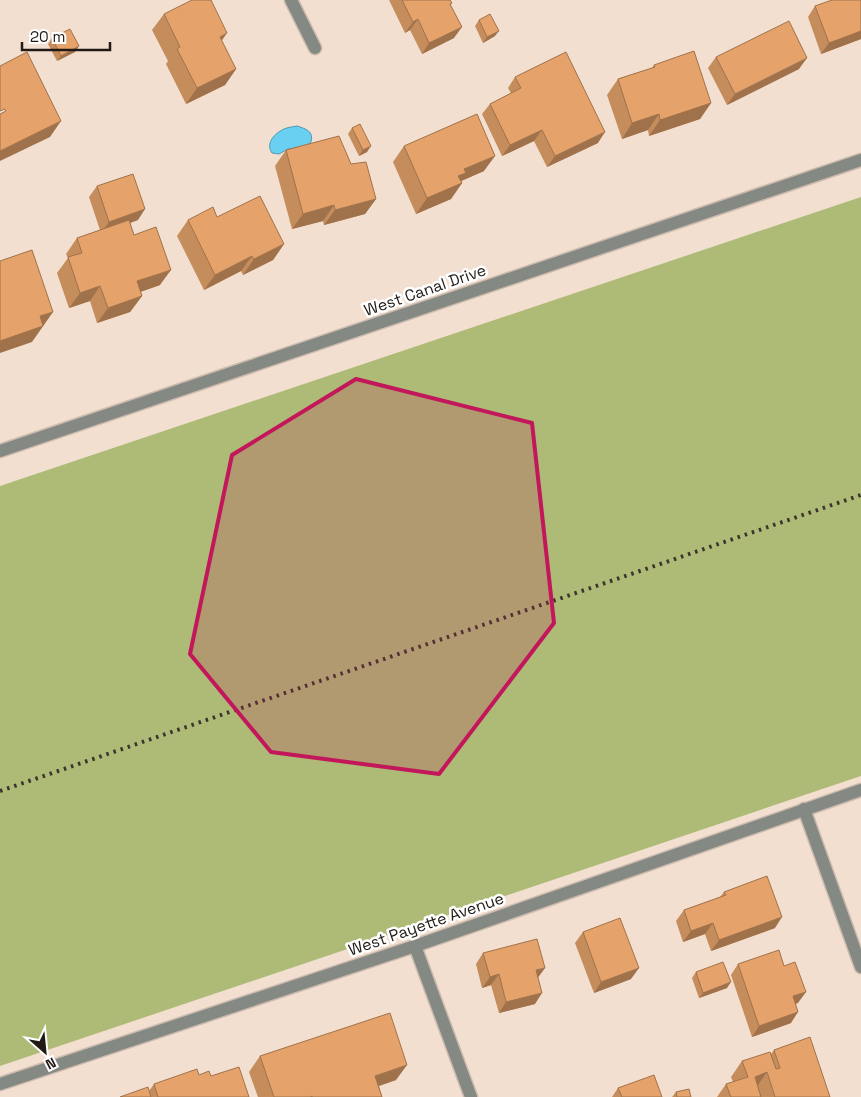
<svg xmlns="http://www.w3.org/2000/svg" width="861" height="1097" font-family="'Space Grotesk',sans-serif">
  <rect width="100%" height="100%" fill="#f3dfd0"/>
  <polygon fill="#aebb76" points="861,197 861,776 0,1066 0,486"/>
  <path fill="#69d0f1" stroke="#5399af" d="M297,126C306,129 314,131 311,142L305,147L288,149L279,154L272,153C265,143 275,133 284,129C288,127 293,127 297,126Z"/>
  <g fill="none" stroke-linecap="round" stroke-linejoin="round">
    <defs>
      <g id="minor">
        <polyline points="291,0 315,48"/>
        <polyline points="804,809 861,967"/>
        <polyline points="415,946 471,1097"/>
        <polyline points="0,1084 415,946 861,790"/>
      </g>
      <polyline id="tertiary" points="0,451 861,160"/>
    </defs>
    <use href="#minor" stroke="#cdbbae" stroke-width="15"/>
    <use href="#tertiary" stroke="#cdbbae" stroke-width="15"/>
    <use href="#minor" stroke="#848a83" stroke-width="12"/>
    <use href="#tertiary" stroke="#848a83" stroke-width="12"/>
    <polyline stroke="#3d342e" stroke-width="4" stroke-dasharray="2.5 5" stroke-linecap="butt" points="0,791 861,495"/>
  </g>
  <g fill="#c58c5c">
    <polygon points="389,0 450,0 452,3 450,5 454,38 422,54 410,30 405,33"/>
    <polygon points="861,0 861,39 821,54 808,17 815,6"/>
    <polygon points="164,14 222,41 236,69 225,85 186,104 166,64 168,61 152,30"/>
    <polygon points="479,20 495,36 483,43 475,26"/>
    <polygon points="52,38 75,52 57,61 48,44"/>
    <polygon points="716,57 799,69 727,105 708,68"/>
    <polygon points="654,65 711,103 700,119 649,136 648,130 622,139 607,95 618,79 652,68"/>
    <polygon points="515,77 598,143 547,167 534,141 502,156 482,114 490,104 511,93 508,88"/>
    <polygon points="352,128 367,152 359,156 348,134"/>
    <polygon points="404,146 484,171 461,181 462,183 451,199 416,214 393,162"/>
    <polygon points="286,150 351,164 376,199 365,214 324,225 323,221 292,229 275,166"/>
    <polygon points="97,186 138,220 130,223 134,235 160,285 140,292 142,296 130,312 97,323 90,301 69,308 57,273 68,258 66,254 77,238 100,230 89,197"/>
    <polygon points="217,217 284,244 273,260 243,275 241,271 204,290 177,236 188,220"/>
    <polygon points="724,892 775,928 711,951 705,934 683,942 676,921 684,910 720,897"/>
    <polygon points="583,932 631,979 594,993 575,943"/>
    <polygon points="483,953 538,977 535,1004 499,1013 491,985 482,988 476,964"/>
    <polygon points="738,964 784,966 798,1003 795,1004 791,1023 752,1037 731,975"/>
    <polygon points="696,972 727,988 699,998 692,978"/>
    <polygon points="774,1050 830,1097 717,1097 726,1084 733,1082 731,1077 742,1061 771,1054"/>
    <polygon points="260,1056 396,1080 379,1086 382,1097 258,1097 249,1072"/>
    <polygon points="199,1075 211,1076 249,1097 120,1097 149,1091 154,1084"/>
    <polygon points="618,1088 662,1097 612,1097"/>
    <polygon points="676,1092 691,1097 672,1097"/>
  </g>
  <g fill="#a0724b">
    <polygon points="418,19 410,30 405,33 413,22"/>
    <polygon points="462,27 454,38 422,54 429,43"/>
    <polygon points="499,31 495,36 483,43 487,37"/>
    <polygon points="861,31 861,39 821,54 829,43"/>
    <polygon points="227,33 216,49 220,37"/>
    <polygon points="79,46 75,52 57,61 61,56"/>
    <polygon points="807,58 799,69 727,105 735,94"/>
    <polygon points="236,69 225,85 186,104 197,88"/>
    <polygon points="711,103 700,119 649,136 660,120"/>
    <polygon points="659,114 648,130 622,139 632,123"/>
    <polygon points="61,121 50,137 0,161 0,151"/>
    <polygon points="542,130 534,141 502,156 510,145"/>
    <polygon points="605,132 598,143 547,167 555,156"/>
    <polygon points="371,146 367,152 359,156 363,150"/>
    <polygon points="495,156 484,171 459,182 462,183 451,199 416,214 427,198 458,176 464,169"/>
    <polygon points="376,199 365,214 324,225 335,210"/>
    <polygon points="334,205 323,221 292,229 303,214"/>
    <polygon points="145,209 138,220 101,233 109,222"/>
    <polygon points="284,244 273,260 243,275 254,259"/>
    <polygon points="252,256 241,271 204,290 215,275"/>
    <polygon points="171,270 160,285 126,297 137,281"/>
    <polygon points="100,286 90,301 69,308 80,293"/>
    <polygon points="142,296 130,312 97,323 108,308"/>
    <polygon points="53,312 32,342 0,353 0,341 40,316"/>
    <polygon points="782,917 775,928 711,951 719,940"/>
    <polygon points="713,923 705,934 683,942 691,931"/>
    <polygon points="545,968 537,979 536,970"/>
    <polygon points="639,968 631,979 594,993 601,982"/>
    <polygon points="499,974 491,985 482,988 490,977"/>
    <polygon points="731,982 727,988 699,998 703,993"/>
    <polygon points="806,992 798,1003 785,1007 793,996"/>
    <polygon points="542,993 535,1004 499,1013 506,1002"/>
    <polygon points="798,1012 791,1023 752,1037 759,1026"/>
    <polygon points="407,1065 396,1080 364,1091 375,1076"/>
    <polygon points="767,1072 756,1088 755,1077"/>
  </g>
  <g fill="#e5a36b" stroke="#a0724b">
    <polygon points="192,0 211,0 227,33 220,37 236,69 197,88 177,49 180,47 164,14"/>
    <polygon points="402,0 450,0 452,3 450,4 462,27 429,43 418,19 413,22"/>
    <polygon points="832,0 861,0 861,31 829,43 815,6"/>
    <polygon points="490,14 499,31 487,37 479,20"/>
    <polygon points="789,21 807,58 735,94 716,57"/>
    <polygon points="70,29 79,46 61,56 52,38"/>
    <polygon points="694,51 711,103 660,120 659,114 632,123 618,79 655,67 654,65"/>
    <polygon points="27,52 61,121 0,151 0,114 6,111 5,109 0,111 0,66"/>
    <polygon points="566,52 605,132 555,156 542,130 510,145 490,104 521,88 515,77"/>
    <polygon points="477,114 495,156 464,169 466,173 458,176 462,183 427,198 404,146"/>
    <polygon points="360,124 371,146 363,150 352,128"/>
    <polygon points="339,136 351,164 366,162 376,199 335,210 334,205 303,214 286,150"/>
    <polygon points="133,174 145,209 109,222 97,186"/>
    <polygon points="260,196 284,244 254,259 252,256 215,275 188,220 213,207 217,217"/>
    <polygon points="129,220 134,235 156,227 171,270 137,281 142,296 108,308 100,286 80,293 68,257 82,253 77,238"/>
    <polygon points="32,250 53,312 40,316 43,326 0,341 0,261"/>
    <polygon points="767,876 782,917 719,940 713,923 691,931 684,910 726,895 724,892"/>
    <polygon points="620,918 639,968 601,982 583,932"/>
    <polygon points="537,939 545,968 536,970 542,993 506,1002 499,974 490,977 483,953"/>
    <polygon points="779,950 784,966 795,962 806,992 793,996 798,1012 759,1026 738,964"/>
    <polygon points="723,962 731,982 703,993 696,972"/>
    <polygon points="390,1013 407,1065 375,1076 382,1097 312,1097 312,1096 310,1097 274,1097 260,1056"/>
    <polygon points="810,1037 830,1097 775,1097 767,1072 755,1077 761,1097 731,1097 726,1084 748,1077 742,1061 770,1052 776,1069 780,1068 774,1050"/>
    <polygon points="239,1067 249,1097 158,1097 154,1084 197,1069 199,1075 209,1071 211,1076"/>
    <polygon points="654,1075 662,1097 622,1097 618,1088"/>
    <polygon points="148,1087 151,1097 120,1097"/>
    <polygon points="689,1089 691,1097 677,1097 676,1092"/>
  </g>
  <path fill="#c2185b" fill-opacity="0.2" stroke="#c2185b" stroke-width="4" stroke-linejoin="round" d="M356,379L532,423L554,623L439,774L271,752L190,654L232,455Z"/>
  <g text-anchor="middle" dominant-baseline="central" stroke-width="5" stroke-linejoin="round" paint-order="stroke">
    <g font-size="16" fill="#201914" stroke="#fff">
      <text transform="translate(425 290) rotate(-19)">West Canal Drive</text>
      <text transform="translate(426 924) rotate(-19)">West Payette Avenue</text>
    </g>
  </g>
  <g transform="translate(45 1052) rotate(153)" stroke="#ffffff" stroke-width="4" paint-order="stroke">
  <path d="M0-4L9 19L0 12L-9 19Z" fill="#201914"/>
  <text y="-8" font-size="14" font-weight="bold" text-anchor="middle" fill="#201914">N</text>
  </g>
  <path d="M22 42v8h88v-8" fill="none" stroke="#201914" stroke-width="2.5"/>
  <text x="30" y="42" font-size="15" fill="#201914" stroke="#ffffff" stroke-width="4" paint-order="stroke">20 m</text>
</svg>
